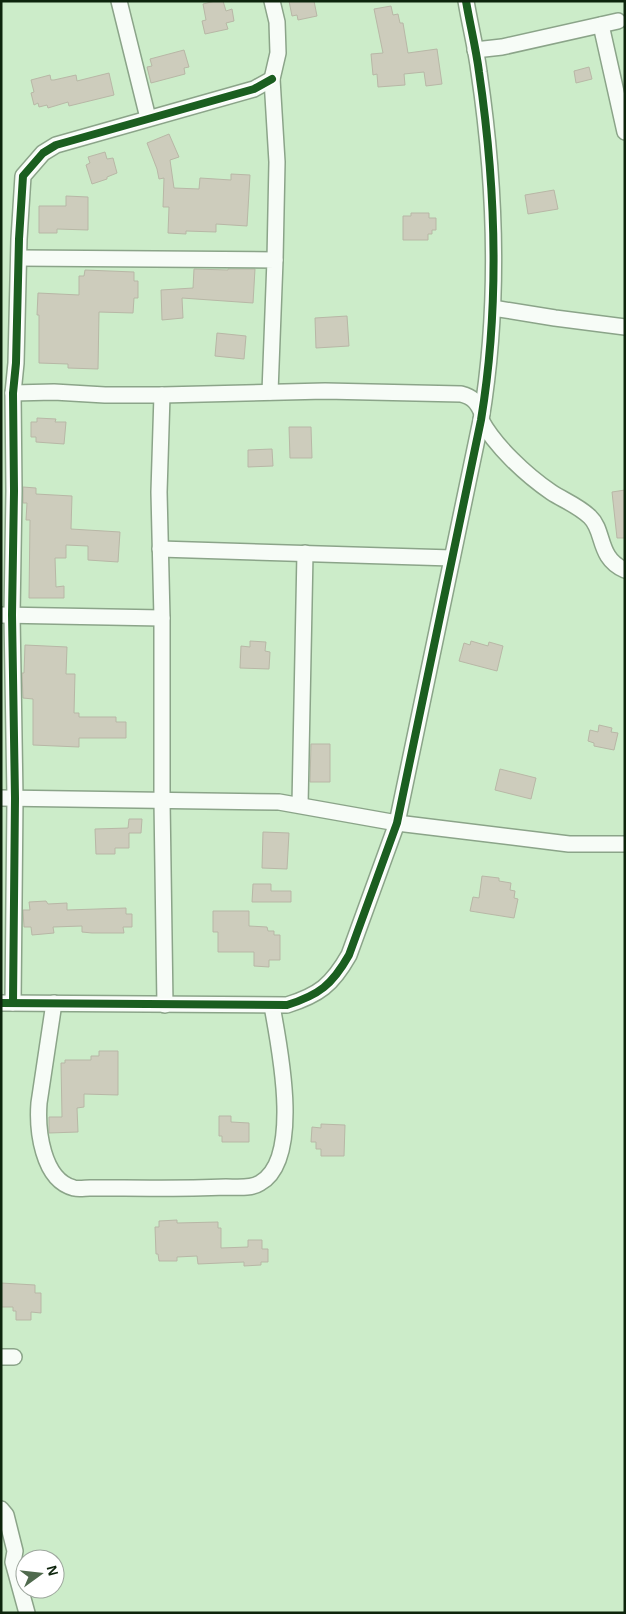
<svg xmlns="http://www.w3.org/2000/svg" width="626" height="1614" font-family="Helvetica,sans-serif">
  <rect width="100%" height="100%" fill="#ccecc9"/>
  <g fill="#cdccbc" stroke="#b8b7a6">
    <polygon points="215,1 223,1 226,11 232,9 234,21 226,23 228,29 205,34 202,21 206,20 203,4"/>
    <polygon points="289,1 314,1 317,16 298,20 297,15 292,16"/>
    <polygon points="391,6 393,15 398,14 400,23 403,23 408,53 437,49 442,84 426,86 424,72 404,74 405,85 378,87 377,74 373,75 371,54 383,53 374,9"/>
    <polygon points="184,50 189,67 184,68 185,74 151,83 147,67 152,66 150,59"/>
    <polygon points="589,67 592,79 576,83 574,71"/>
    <polygon points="109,73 114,95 69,106 68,102 48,108 47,105 39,107 38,103 34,105 31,93 34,92 31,80 50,75 51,80 54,80 76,75 77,81"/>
    <polygon points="169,134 179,157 170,160 174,188 199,189 200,178 231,180 231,174 250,175 247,226 216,224 216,232 186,231 186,234 168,233 169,207 163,207 164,178 159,179 157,169 147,143"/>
    <polygon points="105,152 107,159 113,158 117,173 107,177 107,179 92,184 86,165 90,163 88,157"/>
    <polygon points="554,190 558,209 528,214 525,195"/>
    <polygon points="66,196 88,197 88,230 57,229 57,233 39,233 39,206 66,206"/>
    <polygon points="411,213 429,213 429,218 436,218 436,230 432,230 432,234 428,234 428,240 403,240 403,216 411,216"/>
    <polygon points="194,269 228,270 228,269 255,269 253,303 182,298 183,318 162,320 161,290 193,288"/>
    <polygon points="85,270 134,272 134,281 138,281 138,298 134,298 133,313 99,312 98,369 68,368 68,364 39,363 39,315 37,315 38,293 79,295 79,276 84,276"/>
    <polygon points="347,316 349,346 316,348 315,318"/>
    <polygon points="217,333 246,336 244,359 215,356"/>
    <polygon points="37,418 56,419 55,422 66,422 64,444 36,442 36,437 31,437 31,422 37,422"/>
    <polygon points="289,427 311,427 312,458 290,458"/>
    <polygon points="272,449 273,466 248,467 248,450"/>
    <polygon points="23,487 36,488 36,494 72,496 71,529 120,532 118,562 88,560 88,546 66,545 66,558 55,558 56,587 64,586 64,598 29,598 30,520 26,520 27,503 23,503"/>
    <polygon points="625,490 625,538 617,538 612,492"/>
    <polygon points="250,641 266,642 265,651 270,652 269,669 240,668 241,646 250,647"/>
    <polygon points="471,641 488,646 489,642 503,646 497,671 459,661 464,643 470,645"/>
    <polygon points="25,645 67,647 66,674 75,674 74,713 79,713 79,717 116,717 116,722 126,722 126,738 79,738 79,747 33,745 33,699 23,698 22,673 24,673"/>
    <polygon points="599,725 612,728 611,732 618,733 614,750 594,746 594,743 588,741 590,730 598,732"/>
    <polygon points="311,744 330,744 330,782 310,782"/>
    <polygon points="500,769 536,778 531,799 495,790"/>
    <polygon points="129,819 142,819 141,833 129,833 129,848 115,848 115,854 96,854 95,829 128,828"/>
    <polygon points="263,832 289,833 287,869 262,868"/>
    <polygon points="482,876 499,878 499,881 511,883 510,890 515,891 514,898 518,899 514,918 470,911 473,897 479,898"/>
    <polygon points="253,884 271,884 271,891 291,891 291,902 252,902"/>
    <polygon points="46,901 48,904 67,903 67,910 126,908 126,914 132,914 132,927 123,927 124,933 92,933 82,932 82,926 53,927 54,933 32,935 31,927 24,927 23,910 30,910 29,902"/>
    <polygon points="213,911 249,911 249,926 267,927 268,931 274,931 274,935 280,935 280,960 269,960 269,967 254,966 254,952 218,952 218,932 213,932"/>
    <polygon points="99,1051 118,1051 118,1095 84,1094 84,1107 77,1108 78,1132 49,1133 49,1117 62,1117 61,1063 65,1063 65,1060 91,1060 91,1056 99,1056"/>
    <polygon points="219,1116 231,1116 231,1122 249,1123 249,1142 222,1142 222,1136 219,1136"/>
    <polygon points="321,1124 345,1125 344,1156 321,1156 321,1149 316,1149 316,1142 311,1142 312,1127 321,1128"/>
    <polygon points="177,1220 177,1223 218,1222 218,1228 221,1228 221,1248 248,1247 248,1240 262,1240 262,1249 268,1249 268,1262 261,1262 261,1265 244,1266 244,1262 198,1264 197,1256 177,1257 177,1261 159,1261 158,1254 156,1254 155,1227 159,1227 159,1221"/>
    <polygon points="1,1283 35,1285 35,1293 41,1293 41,1313 31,1312 31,1320 16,1320 16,1311 13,1311 13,1307 1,1307"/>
  </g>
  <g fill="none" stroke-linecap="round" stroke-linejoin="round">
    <defs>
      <g id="minor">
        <polyline points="119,1 148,118"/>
        <polyline points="272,1 277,22 278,53 272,79 277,162 275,260"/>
        <polyline points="601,25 625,132"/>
        <polyline points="475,50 502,47 618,21"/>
        <polyline points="19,258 275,260 270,392"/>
        <polyline points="493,308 555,318 625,327"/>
        <path d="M13,393L54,392L105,395H162L325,391L461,394C473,397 477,402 482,413"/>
        <polyline points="162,395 159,492 162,618 162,801 165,1005"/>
        <path d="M481,420C495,446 526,475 551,492C563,500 579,506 590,517C605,531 597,558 625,570"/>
        <polyline points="160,549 452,558"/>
        <polyline points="1,615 162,618"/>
        <polyline points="1,798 279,802 397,823 569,844 625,844"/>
        <polyline points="300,805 305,553"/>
        <path d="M1,1003L287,1005C319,995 332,985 349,955L397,823L481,420C500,305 496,187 479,72C476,48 470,25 466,1"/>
        <polyline points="13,1003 15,798 12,615 14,491 13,393 16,363 19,239 23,176 43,153 56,145 254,89 272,79"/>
        <path d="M54,1003L39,1103C37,1129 42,1180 74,1188C79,1189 85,1188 90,1188C135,1188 181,1189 226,1187C236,1187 251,1189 260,1183C303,1159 279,1045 272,1006"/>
        <polyline points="1,1357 14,1357"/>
        <polyline points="1,1509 6,1515 15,1551 13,1562 27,1613"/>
      </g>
    </defs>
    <use href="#minor" stroke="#8ba489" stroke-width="18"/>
    <use href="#minor" stroke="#f7fcf7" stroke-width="15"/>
    <defs>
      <g id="cycleway">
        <path d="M1,1003L287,1005C319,995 332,985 349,955L397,823L481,420C500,305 496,187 479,72C476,48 470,25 466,1"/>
        <polyline points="13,1003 15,798 12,615 14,491 13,393 16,363 19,239 23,176 43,153 56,145 254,89 272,79"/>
      </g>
    </defs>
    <use href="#cycleway" stroke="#fff" stroke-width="11"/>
    <use href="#cycleway" stroke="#1b5e20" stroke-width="8"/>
  </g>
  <rect width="626" height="1614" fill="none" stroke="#0d240c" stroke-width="5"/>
  <g transform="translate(40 1574) rotate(75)"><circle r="24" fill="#ffffff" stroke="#9ea79e"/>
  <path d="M0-4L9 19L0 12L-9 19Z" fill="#506a4e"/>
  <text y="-8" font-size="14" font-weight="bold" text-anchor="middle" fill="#0d240c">N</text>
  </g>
</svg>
